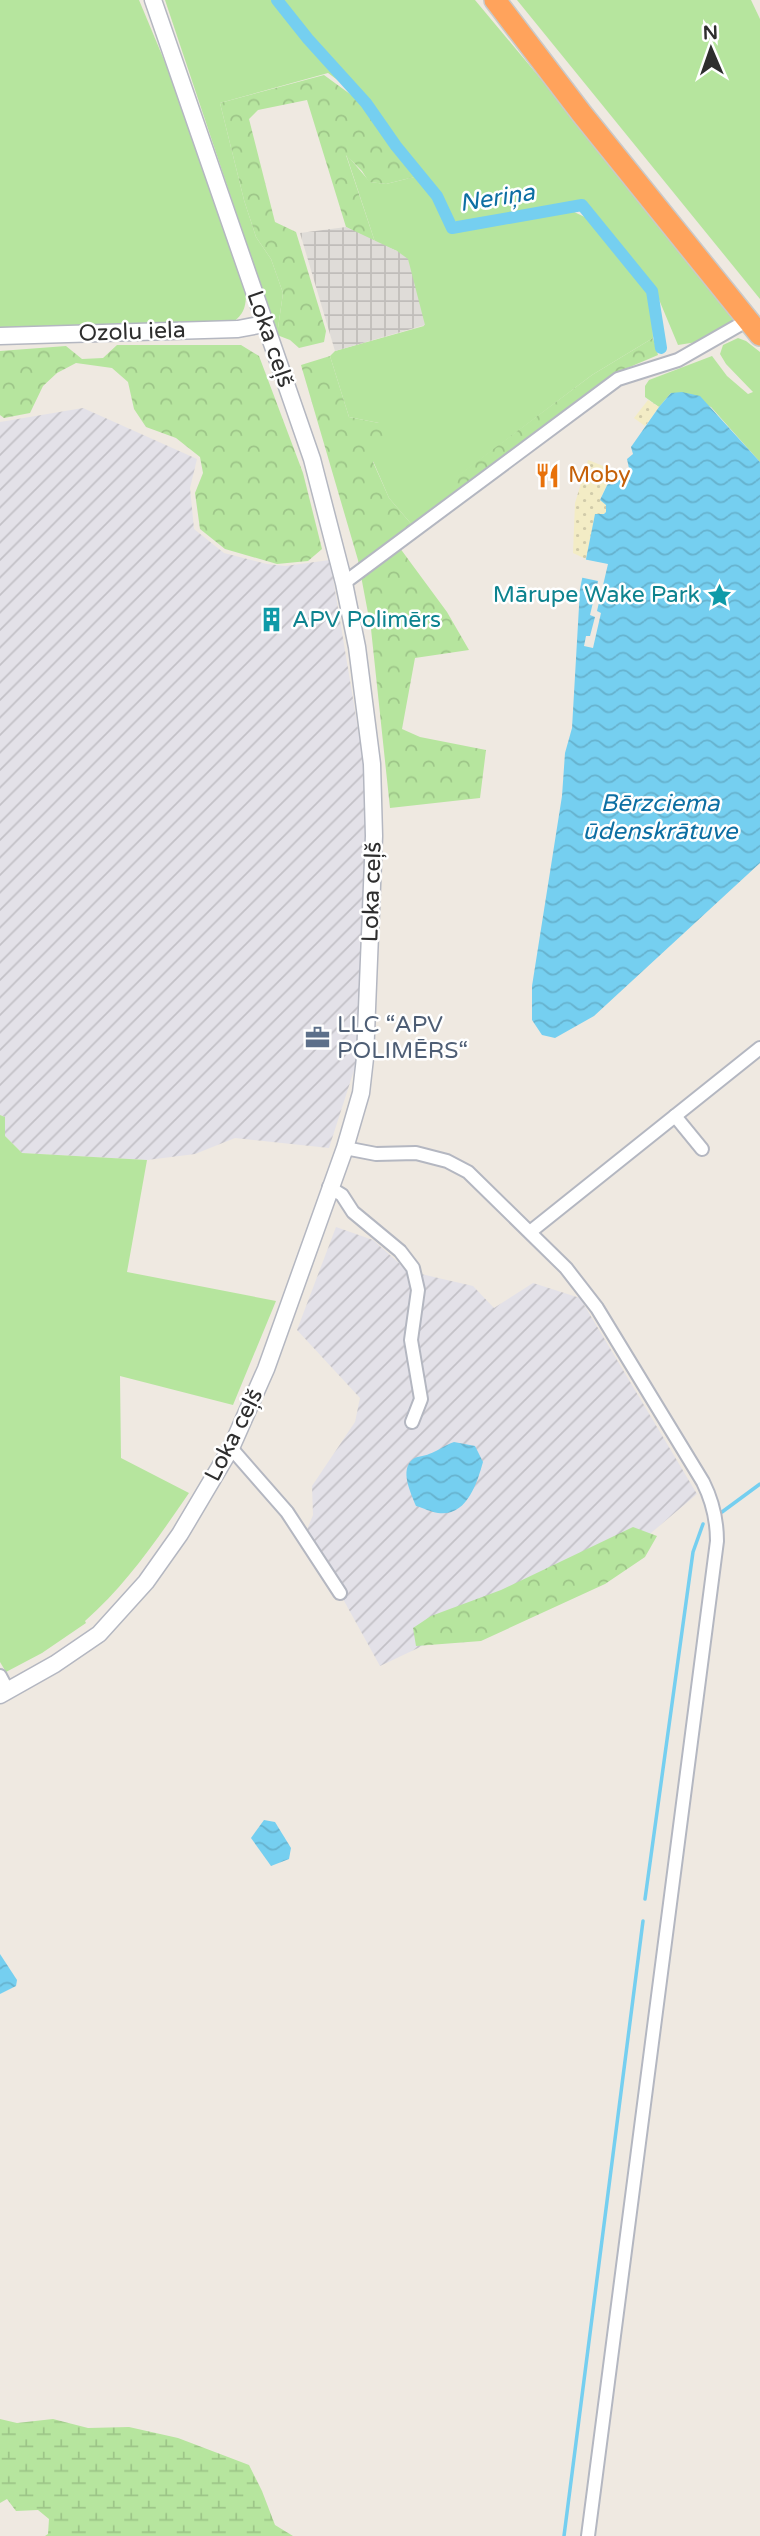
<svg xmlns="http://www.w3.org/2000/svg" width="760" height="2536" font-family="'Varela Round',sans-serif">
  <defs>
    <pattern id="industrial-furrows" width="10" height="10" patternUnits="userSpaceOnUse" patternTransform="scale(1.75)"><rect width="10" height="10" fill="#e3e1e8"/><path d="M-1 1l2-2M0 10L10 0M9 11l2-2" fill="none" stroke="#c3c1c7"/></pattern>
    <pattern id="forest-crowns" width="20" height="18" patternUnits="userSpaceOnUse" patternTransform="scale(1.75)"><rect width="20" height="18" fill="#b6e59e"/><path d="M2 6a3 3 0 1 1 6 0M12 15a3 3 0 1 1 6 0" fill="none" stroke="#9dc588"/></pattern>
    <pattern id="wetland-marsh" width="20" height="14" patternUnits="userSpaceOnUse" patternTransform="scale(1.75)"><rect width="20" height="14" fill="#b6e59e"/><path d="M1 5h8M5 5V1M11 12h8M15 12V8" fill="none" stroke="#9dc588"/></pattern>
    <pattern id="sand-dots" width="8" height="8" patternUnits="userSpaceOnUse" patternTransform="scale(1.75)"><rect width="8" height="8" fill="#f3ecc5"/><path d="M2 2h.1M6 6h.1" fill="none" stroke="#d1cbaa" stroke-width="1.8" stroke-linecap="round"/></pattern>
    <pattern id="plaza-grid" width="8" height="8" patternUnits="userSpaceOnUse" patternTransform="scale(1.75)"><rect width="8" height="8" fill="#dfdcd8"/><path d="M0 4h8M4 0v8" fill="none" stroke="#c0bdba"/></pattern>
    <pattern id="water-waves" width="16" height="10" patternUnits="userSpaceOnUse" patternTransform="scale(1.75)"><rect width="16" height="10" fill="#75cff0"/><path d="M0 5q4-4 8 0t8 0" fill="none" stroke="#66b2ce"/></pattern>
  </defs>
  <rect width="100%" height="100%" fill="#efe9e1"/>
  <g fill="url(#industrial-furrows)">
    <polygon points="83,408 197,459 190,488 194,529 224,553 267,564 285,566 330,560 366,777 365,885 356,1064 329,1148 235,1138 195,1154 147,1160 22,1153 5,1136 5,1117 0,1115 0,422"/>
    <polygon points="336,1227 373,1240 408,1271 473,1286 494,1308 533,1283 580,1298 697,1494 638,1544 380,1666 306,1532 313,1515 312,1486 355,1422 360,1398 297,1330"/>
  </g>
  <g fill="#b6e59e">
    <path d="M0,0H139L172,79L246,292C246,307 244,314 232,323L0,329Z"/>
    <polygon points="165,0 475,0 735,312 734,320 697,342 678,345 655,290 583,203 463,223 454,221 439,194 398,145 370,104 328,73 220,103 244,200 256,237 271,259 283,293 277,335"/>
    <polygon points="517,0 751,0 760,19 760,299"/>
    <polygon points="346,154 370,182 386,184 418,176 435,195 451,228 454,229 572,211 589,219 651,295 653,338 592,375 457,477 456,491 413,526 389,498 373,461 379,423 349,417 330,356 335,351 424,326 397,251 375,242"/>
    <polygon points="738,338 746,341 760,352 760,462 711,407 671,393 659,407 645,397 645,386 649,380 712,356 727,376 748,394 753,392 726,364 720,354 723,345"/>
    <path d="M0,1115L5,1117V1136L22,1153L147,1160L127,1272L276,1301L233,1405L120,1376L121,1458L189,1493C158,1538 127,1584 85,1621L86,1623L42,1653L6,1672L0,1662Z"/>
  </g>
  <g fill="url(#forest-crowns)">
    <polygon points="324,75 365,105 398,152 418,176 386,184 369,182 362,171 346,155 375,242 346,227 307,100 258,110 249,119 275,222 296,232 326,331 324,342 299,348 290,340 277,335 283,293 271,259 256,237 244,200 220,103"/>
    <polygon points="653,338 658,355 618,372 456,491 456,477 592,375"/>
    <polygon points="117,345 241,345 259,356 303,473 322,549 308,561 277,564 225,549 200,529 195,493 203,473 200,457 176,438 146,427 134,409 128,382 112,368 76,363 57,373 43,386 30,413 4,418 0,415 0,351 66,346 82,359 103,358"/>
    <polygon points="330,356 349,417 379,423 391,438 373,462 389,498 413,526 394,540 447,612 469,650 415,658 402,729 420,737 486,750 480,798 390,808 371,629 358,560 301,365"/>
    <polygon points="633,1527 657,1536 645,1557 605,1584 481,1641 416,1646 413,1628 431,1616 501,1590"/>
  </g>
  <polygon fill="url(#wetland-marsh)" points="0,2419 17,2423 53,2419 88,2428 129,2427 178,2438 249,2465 262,2491 275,2525 293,2536 45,2536 48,2534 49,2519 38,2510 16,2511 7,2499 0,2503"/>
  <g fill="url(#sand-dots)">
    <polygon points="648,400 659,407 645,426 634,418"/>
    <polygon points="588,460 611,469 610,479 600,499 606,505 606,512 604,514 595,515 586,559 573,553 575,503"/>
  </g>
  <polygon fill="url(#plaza-grid)" points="346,227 397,251 408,259 425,325 335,351 300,233"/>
  <g fill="url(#water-waves)">
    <polygon points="682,392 700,396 760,462 760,863 594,1016 555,1038 542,1035 532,1020 532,986 562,796 565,753 572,728 580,589 595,514 604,514 606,512 606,505 600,500 610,479 614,481 625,479 630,473 627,459 633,454 631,447 659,407 671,393"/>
    <path d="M454,1442L475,1446L483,1462C477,1483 467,1517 438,1513C431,1512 423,1508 416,1506C411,1493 399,1470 413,1459C417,1456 425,1456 429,1454C438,1451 445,1445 454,1442Z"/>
    <polygon points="264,1820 275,1822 291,1848 289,1859 271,1866 251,1838"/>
    <polygon points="0,1954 17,1980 16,1986 0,1994"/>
  </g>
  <polygon fill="#efe9e1" points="583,559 608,564 597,611 601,613 593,648 584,646 586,636 590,636 595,617 590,615 598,581 579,577"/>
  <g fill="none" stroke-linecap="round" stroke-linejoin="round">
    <g stroke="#75cff0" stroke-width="3.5">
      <polyline points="722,1512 760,1484"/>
      <polyline points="645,1899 693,1552 703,1524"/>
      <polyline points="564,2536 643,1921"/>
    </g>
    <polyline stroke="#75cff0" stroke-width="12" points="277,0 308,39 366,103 396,146 437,196 452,228 582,205 652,291 661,348"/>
    <defs>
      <g id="street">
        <polyline points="344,583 618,379 678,360 748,320"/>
        <polyline points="675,1116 702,1149"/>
        <path d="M345,1148L376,1154L416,1153L447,1161L468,1172L566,1268L597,1308L703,1482C713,1502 717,1519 717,1541L588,2536"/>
        <polyline points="329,1187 342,1195 353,1212 400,1251 413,1268 418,1290 411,1340 421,1399 412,1422"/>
        <polyline points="530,1232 760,1048"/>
        <polyline points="231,1448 287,1512 340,1593"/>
        <polyline points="0,1676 8,1691"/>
      </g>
      <g id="secondary">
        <polyline points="0,336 238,329 264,324"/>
        <polyline points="0,1695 55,1664 99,1634 146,1582 180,1534 231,1448 266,1369 345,1148 361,1093 365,1058 374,836 372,764 357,647 344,583 312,459 153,0"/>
      </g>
      <polyline id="highway" points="495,0 582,114 760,335"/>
    </defs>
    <use href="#street" stroke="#b4b7c1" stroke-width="16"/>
    <use href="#secondary" stroke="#b4b7c1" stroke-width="19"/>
    <use href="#highway" stroke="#c9c9c9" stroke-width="24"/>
    <use href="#street" stroke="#fff" stroke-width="12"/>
    <use href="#secondary" stroke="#fff" stroke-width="16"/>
    <use href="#highway" stroke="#ffa35c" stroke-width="21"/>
  </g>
  <defs>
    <symbol id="restaurant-bare" viewBox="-9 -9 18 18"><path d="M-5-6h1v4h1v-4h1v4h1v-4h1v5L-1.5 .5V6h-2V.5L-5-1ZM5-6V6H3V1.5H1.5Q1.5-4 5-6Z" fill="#e8710a" stroke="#fff" stroke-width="2.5" paint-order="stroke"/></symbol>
    <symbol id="sight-bare" viewBox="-9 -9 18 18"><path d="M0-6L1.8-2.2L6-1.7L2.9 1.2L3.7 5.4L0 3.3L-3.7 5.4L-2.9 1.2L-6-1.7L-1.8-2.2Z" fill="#0f9aa8" stroke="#fff" stroke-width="2.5" paint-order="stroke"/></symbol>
    <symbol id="building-bare" viewBox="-9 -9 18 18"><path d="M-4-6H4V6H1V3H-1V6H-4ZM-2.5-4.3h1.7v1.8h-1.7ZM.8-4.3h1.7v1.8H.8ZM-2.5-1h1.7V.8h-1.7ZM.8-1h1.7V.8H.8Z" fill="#0f9aa8" stroke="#fff" stroke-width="2.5" paint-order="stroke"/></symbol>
    <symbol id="office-bare" viewBox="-9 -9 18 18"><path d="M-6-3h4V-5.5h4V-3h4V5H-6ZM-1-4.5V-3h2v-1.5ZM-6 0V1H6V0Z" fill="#5c6f8a" stroke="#fff" stroke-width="2.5" paint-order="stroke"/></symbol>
  </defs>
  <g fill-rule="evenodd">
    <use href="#restaurant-bare" x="530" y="458" width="35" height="35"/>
    <use href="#sight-bare" x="702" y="578" width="35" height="35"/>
    <use href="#building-bare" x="254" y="602" width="35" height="35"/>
    <use href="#office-bare" x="300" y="1020" width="35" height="35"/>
  </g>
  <g text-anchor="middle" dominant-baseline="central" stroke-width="5" stroke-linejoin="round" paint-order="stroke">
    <g font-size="23" fill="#2e2e2e" stroke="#fff">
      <text transform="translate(132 332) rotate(-2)">Ozolu iela</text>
      <text transform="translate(270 339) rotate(71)">Loka ceļš</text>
      <text transform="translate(372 892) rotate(-88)">Loka ceļš</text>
      <text transform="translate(234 1435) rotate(-63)">Loka ceļš</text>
    </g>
    <g font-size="23" fill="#c56008" stroke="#fff" text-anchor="start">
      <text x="568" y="475">Moby</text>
    </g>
    <g font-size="23" fill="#0d838f" stroke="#fff" text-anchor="end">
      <text x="700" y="595">Mārupe Wake Park</text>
      <text x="292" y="620" text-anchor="start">APV Polimērs</text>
    </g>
    <g font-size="23" fill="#4e5e75" stroke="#fff" text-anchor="start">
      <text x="337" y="1025">LLC “APV<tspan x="337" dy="26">POLIMĒRS“</tspan></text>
    </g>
    <g font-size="24" font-style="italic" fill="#0d6fa3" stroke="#fff">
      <text transform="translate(497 198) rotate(-9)">Neriņa</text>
      <text x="660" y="803">Bērzciema<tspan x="660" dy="28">ūdenskrātuve</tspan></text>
    </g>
  </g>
  <g transform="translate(711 49) rotate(358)" stroke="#ffffff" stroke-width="5" paint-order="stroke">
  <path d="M0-5L12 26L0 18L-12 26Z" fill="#2e2e2e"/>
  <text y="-10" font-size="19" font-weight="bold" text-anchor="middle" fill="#2e2e2e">N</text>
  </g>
</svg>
